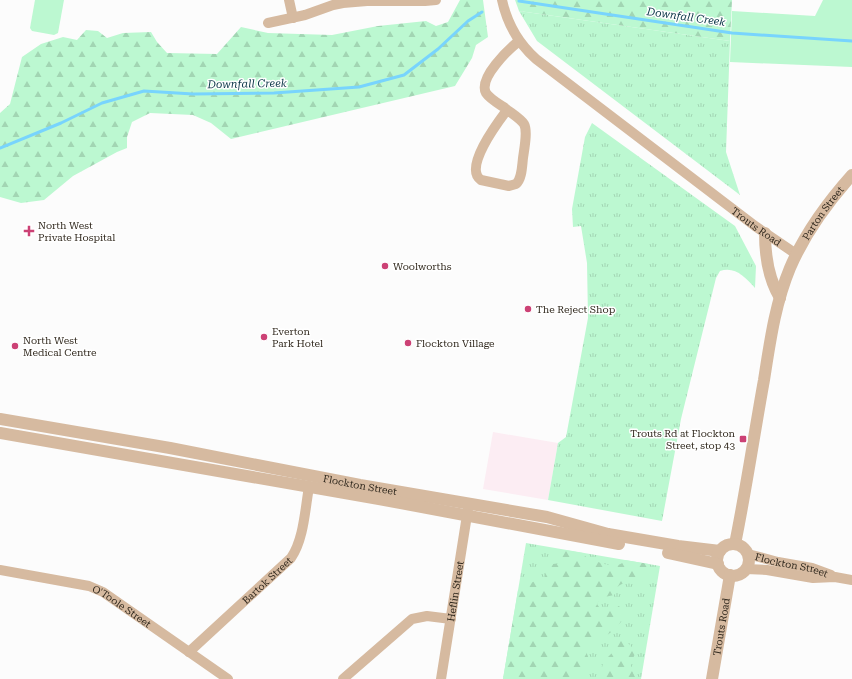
<svg xmlns="http://www.w3.org/2000/svg" width="852" height="679" font-family="'Roboto Serif',serif">
  <defs>
    <pattern id="grass-tufts" width="24" height="20" patternUnits="userSpaceOnUse"><rect width="24" height="20" fill="#bcf8d1"/><path d="M3 7l-1-3M5 7V3M7 7l1-3M15 17l-1-3M17 17v-4M19 17l1-3" fill="none" stroke="#a2d5b3"/></pattern>
    <pattern id="forest-firs" width="22" height="20" patternUnits="userSpaceOnUse"><rect width="22" height="20" fill="#bcf8d1"/><path d="M5 1l3.5 6h-7zM16 11l3.5 6h-7z" fill="#a2d5b3"/></pattern>
  </defs>
  <rect width="100%" height="100%" fill="#fcfcfc"/>
  <polygon fill="#fcedf3" points="493,432 558,443 548,500 483,489"/>
  <g fill="url(#grass-tufts)">
    <polygon points="519,11 730,41 726,152 740,195 537,41"/>
    <path d="M592,123L735,226L756,266L755,288C745,277 735,266 720,271L716,278L681,419L662,521L548,500L558,443L566,437L588,318L587,263L581,226L573,227L572,209L585,137Z"/>
    <polygon points="526,543 660,566 641,679 503,679"/>
  </g>
  <g fill="url(#forest-firs)">
    <polygon points="460,0 483,0 488,37 476,45 472,58 455,86 231,139 211,123 193,115 150,113 132,122 127,137 127,148 117,152 73,176 44,200 21,203 0,197 0,113 10,104 22,57 41,44 63,37 77,40 86,30 98,31 107,38 123,33 151,32 157,42 167,53 217,54 241,27 268,33 332,35 378,26 426,21 436,26 448,22"/>
    <polygon points="515,0 732,0 730,41 519,11"/>
    <path d="M565,550L583,553L586,557C596,561 617,572 625,560L649,564L651,569C639,598 620,570 614,595L600,598L597,604L599,607L597,616L599,617L604,615L605,611L612,608L619,606L623,612V620C617,626 611,634 603,637C594,640 596,635 586,643L587,654L591,664L585,674L580,679H503L518,590C526,584 536,581 545,577V569L553,564L561,563L562,552Z"/>
    <path d="M619,640L626,641L636,652C629,666 630,666 636,679H595L606,659L614,651L615,645Z"/>
  </g>
  <g fill="#bcf8d1">
    <polygon points="35,0 64,0 58,33 54,35 32,31 30,28"/>
    <polygon points="823,0 852,0 852,67 730,62 732,11 815,16"/>
  </g>
  <g fill="none" stroke-linecap="round" stroke-linejoin="round">
    <g stroke="#78d4fd" stroke-width="3">
      <polyline points="519,1 732,33 852,41"/>
      <polyline points="0,148 61,123 102,103 144,91 193,94 274,93 359,87 404,75 438,49 468,21 482,12"/>
    </g>
    <g stroke="#d6baa0" stroke-width="10">
      <polyline points="289,0 293,18"/>
      <path id="s1" d="M502,0C507,23 519,44 536,59L755,226L796,254"/>
      <polyline points="268,23 305,15 333,5 343,3 367,1 425,1 436,0"/>
      <path d="M507,110C498,122 463,168 481,180L509,186L516,184C522,179 522,166 523,158C524,150 528,131 524,124C520,118 511,113 505,108C499,104 490,99 486,93C478,78 509,49 519,41"/>
      <path id="s2" d="M748,554L778,562L812,568L831,575"/>
      <polyline points="746,569 767,570 813,578 835,577 852,580"/>
      <path id="s3" d="M0,570L89,586L103,592L113,599L228,679"/>
      <path id="s4" d="M189,652L291,558C304,539 305,509 309,487"/>
      <polyline points="343,679 412,619 427,616 451,619"/>
      <path id="s5" d="M441,679L468,509"/>
    </g>
    <g stroke="#d6baa0" stroke-width="12">
      <path d="M765,233C765,256 768,278 780,298"/>
      <path id="s6" d="M0,419L170,448L360,485L547,517L608,534L678,546L720,551"/>
      <polyline points="0,433 379,499 619,544"/>
      <path id="s7" d="M735,544C746,490 754,435 764,380C770,342 775,304 790,268C805,233 827,203 852,175"/>
      <circle cx="733" cy="560" r="16"/>
      <polyline points="668,553 718,564"/>
      <path id="s8" d="M712,679L730,575"/>
    </g>
  </g>
  <g fill="#cc4175" stroke="#fff" stroke-width="1.5">
    <path d="M27 225h4v4h4v4h-4v4h-4v-4h-4v-4h4z"/>
    <circle cx="385" cy="266" r="4"/>
    <circle cx="528" cy="309" r="4"/>
    <circle cx="264" cy="337" r="4"/>
    <circle cx="408" cy="343" r="4"/>
    <circle cx="15" cy="346" r="4"/>
    <rect x="739" y="435" width="8" height="8" rx="2"/>
  </g>
  <g text-anchor="middle" dominant-baseline="central" stroke-width="3" stroke-linejoin="round" paint-order="stroke">
    <g font-size="10" fill="#31291e" stroke="#fff">
      <text stroke="none"><textPath href="#s7" startOffset="346">Parton Street</textPath></text>
      <text stroke="none"><textPath href="#s1" startOffset="346">Trouts Road</textPath></text>
      <text stroke="none"><textPath href="#s6" startOffset="366">Flockton Street</textPath></text>
      <text stroke="none"><textPath href="#s2" startOffset="45">Flockton Street</textPath></text>
      <text stroke="none"><textPath href="#s4" startOffset="106">Bartok Street</textPath></text>
      <text stroke="none"><textPath href="#s5" startOffset="89">Heflin Street</textPath></text>
      <text stroke="none"><textPath href="#s3" startOffset="129">O'Toole Street</textPath></text>
      <text stroke="none"><textPath href="#s8" startOffset="53">Trouts Road</textPath></text>
    </g>
    <g font-size="10" fill="#31291e" stroke="#fff" text-anchor="start">
      <text x="38" y="225">North West<tspan x="38" dy="12">Private Hospital</tspan></text>
      <text x="393" y="266">Woolworths</text>
      <text x="536" y="309">The Reject Shop</text>
      <text x="272" y="331">Everton<tspan x="272" dy="12">Park Hotel</tspan></text>
      <text x="23" y="340">North West<tspan x="23" dy="12">Medical Centre</tspan></text>
      <text x="416" y="343">Flockton Village</text>
      <text x="735" y="433" text-anchor="end">Trouts Rd at Flockton<tspan x="735" dy="12">Street, stop 43</tspan></text>
    </g>
    <g font-size="11" font-style="italic" fill="#0b3647" stroke="#fff">
      <text transform="translate(686 17) rotate(8)">Downfall Creek</text>
      <text transform="translate(247 84) rotate(-1)">Downfall Creek</text>
    </g>
  </g>
</svg>
